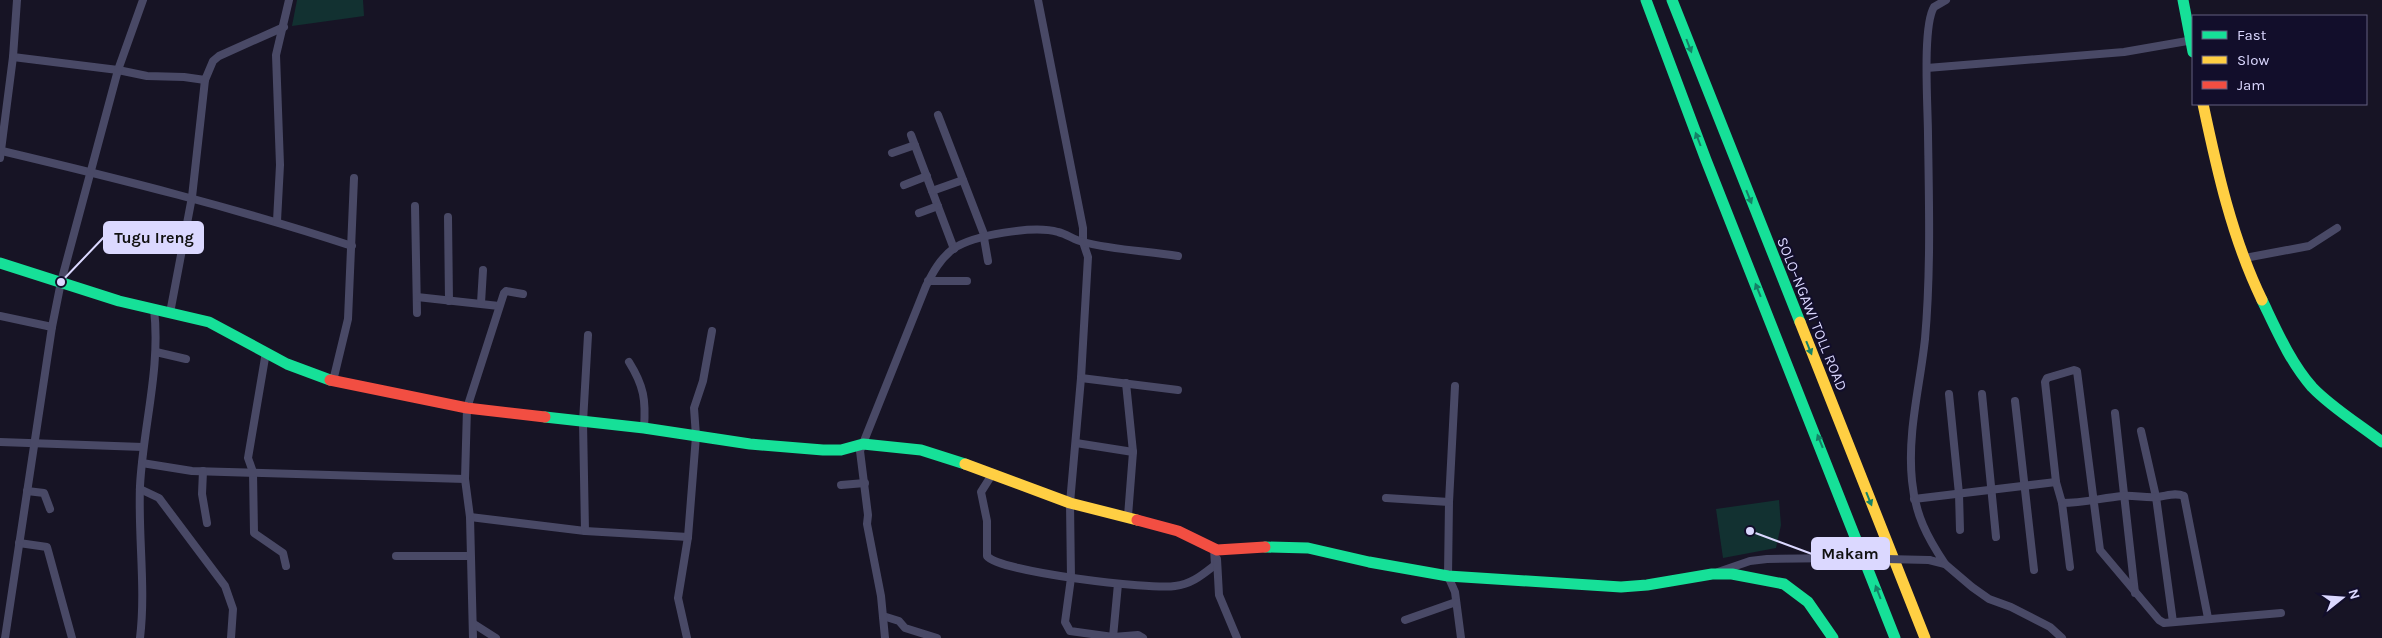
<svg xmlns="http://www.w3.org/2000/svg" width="2382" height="638" font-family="Karla,sans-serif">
  <rect width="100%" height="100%" fill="#171425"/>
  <g fill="#123131">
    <polygon points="297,0 363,0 364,16 292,26"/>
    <polygon points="1779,500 1781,525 1776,548 1723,558 1716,509"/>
  </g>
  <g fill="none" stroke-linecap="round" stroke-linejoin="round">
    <g stroke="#494966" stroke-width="8">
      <polyline points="1038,0 1083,228 1083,242 1088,257 1081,378 1070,503 1071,578 1065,622 1070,631 1113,637 1118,584"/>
      <polyline points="13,57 118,70 147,76 184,77 205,80 213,61 219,56 284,27"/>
      <polyline points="1927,68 2124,52 2193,40"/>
      <polyline points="938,115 985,237"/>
      <polyline points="911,135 954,249"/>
      <path d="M2,151C120,179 236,208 352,246"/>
      <polyline points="892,153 915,145"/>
      <polyline points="0,158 13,57 17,0"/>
      <polyline points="904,185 927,176"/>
      <polyline points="932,191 963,180"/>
      <polyline points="415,206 417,313"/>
      <polyline points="919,213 938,206"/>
      <polyline points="448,217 449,301"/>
      <polyline points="277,221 280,165 276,55 289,0"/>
      <polyline points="984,238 988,261"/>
      <polyline points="2245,258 2309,246 2337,228"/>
      <polyline points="928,281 967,281"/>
      <polyline points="417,297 499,306"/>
      <polyline points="481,303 483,270"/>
      <polyline points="170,313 192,197 205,80"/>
      <polyline points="0,316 52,327"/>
      <polyline points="156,352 186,359"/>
      <polyline points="266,352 248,458 253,472 254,533 283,553 286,566"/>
      <path d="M629,362C644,386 646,400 644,428"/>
      <polyline points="1081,378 1178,390"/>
      <polyline points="333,381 348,319 354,178"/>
      <polyline points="1126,383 1133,452 1128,516"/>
      <polyline points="1455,386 1449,502 1448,576 1455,592 1461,638"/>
      <polyline points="1949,394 1959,494 1960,530"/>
      <polyline points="1982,394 1996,537"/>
      <polyline points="2015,401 2034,570"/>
      <polyline points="2115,413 2135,593"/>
      <polyline points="2141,431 2156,497 2173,622"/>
      <polyline points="0,442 143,447"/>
      <polyline points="1076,443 1133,452"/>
      <polyline points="142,463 192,471 465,479"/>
      <polyline points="203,471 202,494 207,523"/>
      <path d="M993,473L981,492L987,521V556C999,572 1151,590 1175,586C1192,584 1202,575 1215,565L1214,549"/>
      <polyline points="841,485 865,483"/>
      <polyline points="140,489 159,498 225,586 233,609 231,638"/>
      <polyline points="27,491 44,493 50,509"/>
      <polyline points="1386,498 1449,502"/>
      <polyline points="1914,499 2056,482"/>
      <polyline points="2062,503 2070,567"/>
      <polyline points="470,517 585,531 583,422 588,335"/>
      <polyline points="585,531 688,537"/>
      <polyline points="19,543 47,547 72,638"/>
      <polyline points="396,556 470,556"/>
      <polyline points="1217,559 1219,595 1237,638"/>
      <path d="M1929,560L1945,564C1927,537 1915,514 1912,481C1907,433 1920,386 1925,339C1931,271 1929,202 1928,135C1928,108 1922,27 1934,7L1946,0"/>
      <polyline points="1945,564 1972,587 1989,599 2011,607 2050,627 2062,638"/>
      <polyline points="1718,572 1750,561 1767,559 1843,558"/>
      <polyline points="883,616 899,621 905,628 937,638"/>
      <path d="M2208,618L2184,496C2175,492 2167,496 2157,497C2146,498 2133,495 2122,496C2102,498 2082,503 2062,503L2056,482L2045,382L2047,378L2074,370L2077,371L2100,550L2159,620L2164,623L2281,613"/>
      <polyline points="1405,620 1456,602"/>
      <polyline points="474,624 496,638"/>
      <polyline points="1113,637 1138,635 1143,638"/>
      <polyline points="5,638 52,327 61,282 118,70 143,0"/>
      <path d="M140,638C146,588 138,537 140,486C143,427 161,368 154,309"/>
      <polyline points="473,638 470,517 465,479 467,408 504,293 506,291 523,294"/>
      <polyline points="687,638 678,598 688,537 696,436 694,408 703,381 712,331"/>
      <path d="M885,638L881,596L867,524L868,515L860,451L926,286C933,272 940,259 953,249C973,235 1034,225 1058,232C1067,234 1074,240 1083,242C1113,250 1147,251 1178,256"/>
    </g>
    <g stroke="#16e098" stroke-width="11">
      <polyline points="1646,0 1706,160 1895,638"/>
      <polyline points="1672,0 1800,322"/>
      <polyline points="2183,0 2193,52"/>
      <polyline points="0,263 119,301 209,322 287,364 330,380"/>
      <path d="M2262,300C2276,329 2290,362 2312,387C2332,408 2359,424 2382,442"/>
      <polyline points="545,417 644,428 750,444 823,450 841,450 863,444 921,450 965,464"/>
      <polyline points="1265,547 1308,548 1369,562 1448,576 1621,587 1647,585 1712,574 1732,574 1784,584 1808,602 1833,638"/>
    </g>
    <g stroke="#ffcf43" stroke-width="11">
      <path d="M2203,104C2217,170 2232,238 2262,300"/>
      <polyline points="1800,322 1925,638"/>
      <polyline points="965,464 1070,503 1137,520"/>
    </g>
    <g stroke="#f24e42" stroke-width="11">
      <polyline points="330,380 467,408 545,417"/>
      <polyline points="1137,520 1178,531 1217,550 1265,547"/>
    </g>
    <polyline stroke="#494966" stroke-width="8" points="1843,558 1929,560"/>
  </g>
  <defs><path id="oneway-solid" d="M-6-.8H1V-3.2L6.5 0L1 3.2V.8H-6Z" transform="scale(1.25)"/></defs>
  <g fill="#148267">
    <use href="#oneway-solid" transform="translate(1689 46) rotate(69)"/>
    <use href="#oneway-solid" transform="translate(1698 139) rotate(-111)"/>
    <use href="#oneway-solid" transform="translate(1749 197) rotate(68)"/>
    <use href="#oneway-solid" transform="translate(1758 290) rotate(-112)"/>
    <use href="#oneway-solid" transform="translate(1809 348) rotate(68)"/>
    <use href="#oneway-solid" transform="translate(1820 441) rotate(-112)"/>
    <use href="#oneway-solid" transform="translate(1869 499) rotate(68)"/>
    <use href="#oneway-solid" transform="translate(1878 592) rotate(-111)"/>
  </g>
  <g text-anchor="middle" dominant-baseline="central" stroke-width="4" stroke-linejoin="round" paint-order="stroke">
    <g font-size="15" fill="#dbd8ff" stroke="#120e2b">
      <text transform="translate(1812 314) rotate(68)">SOLO–NGAWI TOLL ROAD</text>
    </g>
  </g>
  <path fill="none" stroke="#dbd8ff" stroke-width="2" d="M61 282L104 237M1750 531L1812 554"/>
  <g fill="#dbd8ff" stroke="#120e2b" stroke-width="2">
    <circle cx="61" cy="282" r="5"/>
    <circle cx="1750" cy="531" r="5"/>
  </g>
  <g fill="#dbd8ff" stroke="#dbd8ff" stroke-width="2">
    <rect x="104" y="222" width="99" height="31" rx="5"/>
    <rect x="1812" y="538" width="77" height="31" rx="5"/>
  </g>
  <g font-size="16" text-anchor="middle" font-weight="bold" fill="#111">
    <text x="154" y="243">Tugu Ireng</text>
    <text x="1850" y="559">Makam</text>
  </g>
  <rect x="2192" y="15" width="175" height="90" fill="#120e2b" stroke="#625f80"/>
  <rect x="2202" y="31" width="25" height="8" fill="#16e098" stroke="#625f80"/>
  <text x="2237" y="40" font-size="15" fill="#dbd8ff">Fast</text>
  <rect x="2202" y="56" width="25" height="8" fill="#ffcf43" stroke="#625f80"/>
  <text x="2237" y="65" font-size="15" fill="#dbd8ff">Slow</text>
  <rect x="2202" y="81" width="25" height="8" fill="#f24e42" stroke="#625f80"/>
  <text x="2237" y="90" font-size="15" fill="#dbd8ff">Jam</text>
  <g transform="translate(2342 598) rotate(73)" stroke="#120e2b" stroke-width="4" paint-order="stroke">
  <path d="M0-4L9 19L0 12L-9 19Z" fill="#dbd8ff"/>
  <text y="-8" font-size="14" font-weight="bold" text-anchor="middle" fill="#dbd8ff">N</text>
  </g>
</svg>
